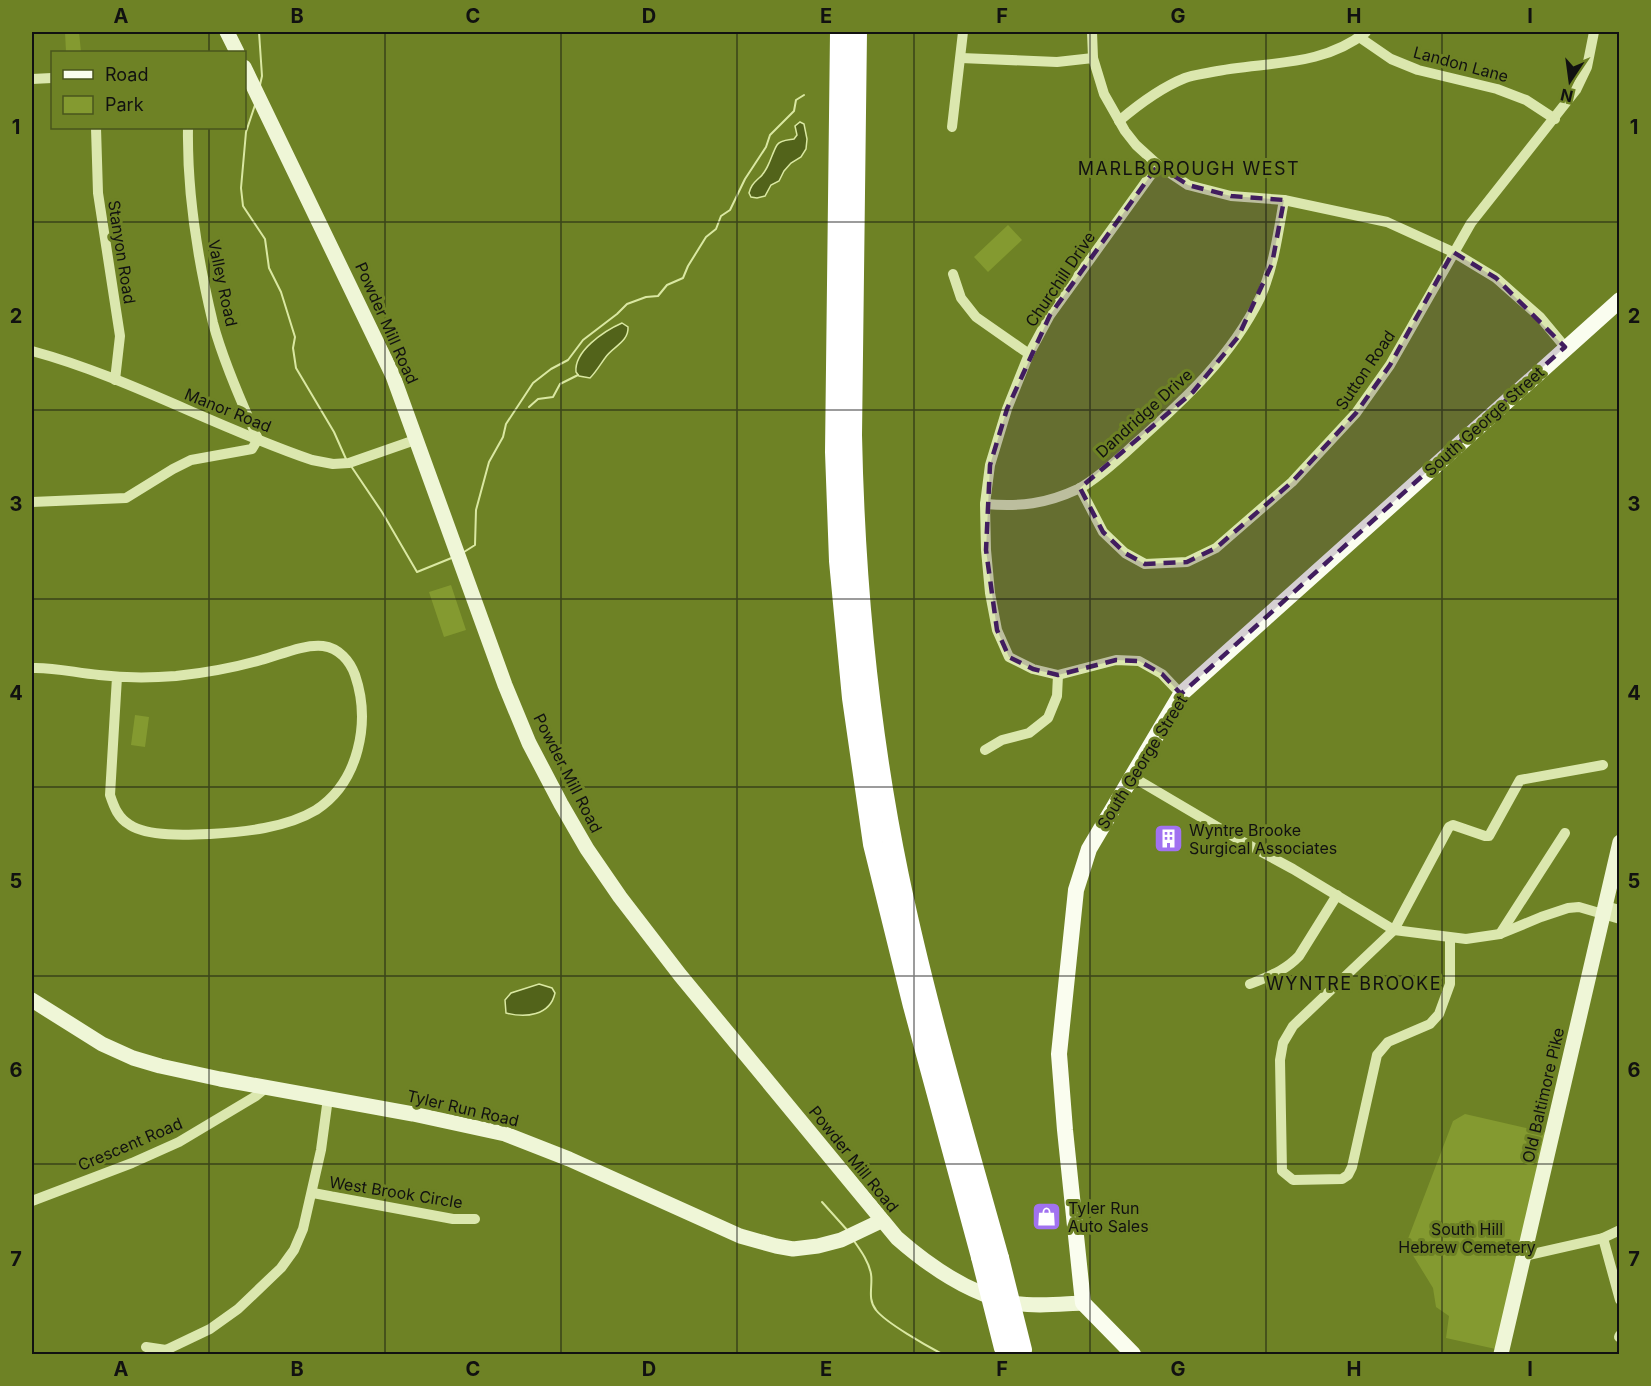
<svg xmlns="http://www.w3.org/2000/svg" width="1651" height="1386" font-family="Inter,sans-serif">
  <rect width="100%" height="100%" fill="#6e8225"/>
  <g fill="#849a30">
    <polygon points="65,32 79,32 81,52 66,52"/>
    <polygon points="1008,225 1022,240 988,272 974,257"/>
    <polygon points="451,585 466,630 444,637 429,592"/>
    <polygon points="135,715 149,717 145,747 131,745"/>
    <polygon points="1465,1114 1548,1133 1500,1350 1446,1338 1449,1316 1436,1307 1433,1288 1406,1244 1453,1121"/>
  </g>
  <g fill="#52631a" stroke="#dae8a2" stroke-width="1.5">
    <path d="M800,122L804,124L807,139L806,149L801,157L791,163L784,171L779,181L771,185L765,196L757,198L751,197L749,193C751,185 754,183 759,178C769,170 771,155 777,145C780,140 789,140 794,139L797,135L795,126Z"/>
    <path d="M622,323L628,327C629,342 612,347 605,358C600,365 596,372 590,378L579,376L576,372C574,351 604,331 622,323Z"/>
    <path d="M539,984L552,988L555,993C550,1016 525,1018 506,1013L505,1000L511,993Z"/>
  </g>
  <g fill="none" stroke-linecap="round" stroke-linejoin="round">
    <g stroke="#dae8a2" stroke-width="2">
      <polyline points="259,32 262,76 260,85"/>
      <polyline points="255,105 246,132 241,188 243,206 265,239 269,268 281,292 295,337 293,348 296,368 334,432 346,459"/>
      <polyline points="529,407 538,399 553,397 560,384 578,375"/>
      <polyline points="351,466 382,512 417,572 454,557"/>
      <polyline points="464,552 475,545 476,510 489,462 503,437 506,424 533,383 551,369 568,360 583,340 617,314 627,304 646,297 658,296 667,285 683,278 688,266 706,237 716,229 721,216 730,210 745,179 766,147 770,135 794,111 796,100 804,95"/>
      <polyline points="822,1202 848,1231"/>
      <path d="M854,1241C861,1251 869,1262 871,1274C873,1286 867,1299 876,1310C886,1323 927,1346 942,1354"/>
    </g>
    <g stroke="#dbe7ae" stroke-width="10">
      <polyline points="1092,32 1093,58 1104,94 1125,131 1136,145 1158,165 1188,185 1231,196 1284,200 1387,222 1453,252 1496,278 1540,317 1565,347"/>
      <polyline points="1359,37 1391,59 1418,70 1497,89 1526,100 1555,119"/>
      <polyline points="961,58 1057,62 1093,58"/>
      <polyline points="32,79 52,78"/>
      <path d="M1119,121C1139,104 1160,88 1185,78C1193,75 1203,74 1212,72C1265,61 1321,68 1366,32"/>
      <polyline points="952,127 963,32"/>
      <polyline points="96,128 98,193 120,336 115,380"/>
      <polyline points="1158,165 1050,315 1029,354 1007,409 990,465 985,504 986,550 990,593 997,630 1009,657 1033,669 1058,675 1116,660 1139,661 1162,674 1181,694"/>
      <polyline points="953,274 961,298 976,317 1029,354"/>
      <path d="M32,351C128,377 217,428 312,460L333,464L349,463L415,440"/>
      <polyline points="1080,488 1103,532 1125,553 1145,564 1187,562 1216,548 1292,482 1356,413 1390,365 1471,223 1576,90 1587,67 1594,32"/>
      <path d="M32,502L126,498L173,469L191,460L252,449L258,439C242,404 223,360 213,323C198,261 187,191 188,128"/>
      <path d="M985,504C1020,507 1046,504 1078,489C1096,480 1121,457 1136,443C1184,400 1231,357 1260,298C1274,267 1278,233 1284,200"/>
      <path d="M32,668C54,667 76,673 99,675C124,678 151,678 176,676C205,673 233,668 261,660C280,655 303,644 323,646C339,648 350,661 355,675C371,722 359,782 316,810C286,828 244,832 210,834C188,835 149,837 130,825C118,818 114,807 110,795L117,677"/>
      <polyline points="985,750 1002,740 1029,733 1048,718 1057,696 1058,675"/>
      <polyline points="1131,776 1243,842 1293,869 1394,930 1466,939 1500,934 1541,917 1568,908 1579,907 1620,919"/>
      <polyline points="1605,906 1620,910"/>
      <polyline points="1500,934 1565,833"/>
      <polyline points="1450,938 1450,984 1439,1014 1430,1024 1388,1042 1377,1055 1352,1167 1348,1175 1342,1179 1293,1180 1282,1171 1280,1060 1283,1043 1293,1026 1394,930 1449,827 1453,825 1485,836 1489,836 1520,780 1603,765"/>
      <path d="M1250,984C1269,976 1285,971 1299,956L1337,895"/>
      <polyline points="313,1193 453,1219 475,1219"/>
      <polyline points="32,1201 132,1163 179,1142 256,1096 267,1087"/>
      <polyline points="1603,1238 1620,1300"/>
      <polyline points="1524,1256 1603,1238 1620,1230"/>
      <polyline points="1619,1337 1620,1335"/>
      <polyline points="146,1347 166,1350 210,1329 238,1309 281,1268 294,1250 303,1229 321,1150 328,1098"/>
    </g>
    <g stroke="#eff6d7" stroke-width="15">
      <polyline points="227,32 237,52"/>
      <path d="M244,67L393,376L505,685L529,743L561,804L587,849L620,897L680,975L897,1238C930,1267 969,1294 1013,1303C1036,1307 1060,1304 1083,1303"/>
      <polyline points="32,1000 102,1044 133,1058 160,1066 220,1079 413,1114 505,1134 569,1159 740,1236 776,1246 793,1249 818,1246 841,1240 881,1221"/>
      <polyline points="1501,1354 1620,842"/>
    </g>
    <polyline stroke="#fafdef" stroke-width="16" points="1133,1354 1083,1303 1065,1130 1059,1054 1076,890 1089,849 1181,694 1620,300"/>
    <g stroke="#fff" stroke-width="20">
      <polyline points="840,32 835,452 839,561 852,698 873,844 913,1006 981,1257"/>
      <path d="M857,32L852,435C855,584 869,731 899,876C926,1005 964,1132 999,1258"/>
    </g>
    <g stroke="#fff" stroke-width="20">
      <polyline points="981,1257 1004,1348"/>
      <polyline points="999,1258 1022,1350"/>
    </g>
  </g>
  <path fill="#411d5f" fill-opacity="0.2" stroke="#411d5f" stroke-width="4.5" stroke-dasharray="12 8" stroke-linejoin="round" d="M1158,165L1188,185L1231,196L1284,200L1272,264L1238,337L1193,392L1080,488L1103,532L1125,553L1145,564L1187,562L1216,548L1292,482L1356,413L1390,365L1453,252L1496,278L1565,347L1181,694L1162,674L1139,661L1116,660L1058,675L1033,669L1009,657L997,630L986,550L990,465L1007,409L1050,315Z"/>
  <path fill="none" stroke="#111" stroke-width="1.5" stroke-opacity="0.55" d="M209,32V52M385,32V1354M561,32V1354M737,32V1354M914,32V1354M1090,32V1354M1266,32V1354M1442,32V1354M209,128V1354M32,222H1620M32,410H1620M32,599H1620M32,787H1620M32,976H1620M32,1164H1620"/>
  <defs>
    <symbol id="building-square" viewBox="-11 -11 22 22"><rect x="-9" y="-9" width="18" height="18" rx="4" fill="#a172f0" stroke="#6e8225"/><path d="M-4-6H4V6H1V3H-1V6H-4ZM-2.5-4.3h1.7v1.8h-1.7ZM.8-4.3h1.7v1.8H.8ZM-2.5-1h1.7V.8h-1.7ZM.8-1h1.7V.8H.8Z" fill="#fff"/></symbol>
    <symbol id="shop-square" viewBox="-11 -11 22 22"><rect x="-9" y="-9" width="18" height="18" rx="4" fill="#a172f0" stroke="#6e8225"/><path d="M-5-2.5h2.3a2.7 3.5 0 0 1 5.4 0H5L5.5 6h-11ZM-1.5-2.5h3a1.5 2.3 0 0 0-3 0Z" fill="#fff"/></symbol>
  </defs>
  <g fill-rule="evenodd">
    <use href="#building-square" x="1152" y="822" width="33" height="33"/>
    <use href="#shop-square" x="1030" y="1200" width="33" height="33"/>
  </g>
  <g text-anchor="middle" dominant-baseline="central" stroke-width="6" stroke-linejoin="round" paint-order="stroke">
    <g font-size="16" fill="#111" stroke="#6e8225">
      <text transform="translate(1461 64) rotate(15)">Landon Lane</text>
      <text transform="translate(122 252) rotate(81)">Stanyon Road</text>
      <text transform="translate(1060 279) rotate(-56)">Churchill Drive</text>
      <text transform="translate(223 283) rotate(78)">Valley Road</text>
      <text transform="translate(387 323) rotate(66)">Powder Mill Road</text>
      <text transform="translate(1365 370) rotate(-56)">Sutton Road</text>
      <text transform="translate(228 410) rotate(22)">Manor Road</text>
      <text transform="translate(1144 413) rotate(-42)">Dandridge Drive</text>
      <text transform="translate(1484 421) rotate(-42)">South George Street</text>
      <text transform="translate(1142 762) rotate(-58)">South George Street</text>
      <text transform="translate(568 773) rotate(63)">Powder Mill Road</text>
      <text transform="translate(1543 1095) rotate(-77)">Old Baltimore Pike</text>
      <text transform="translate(463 1108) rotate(13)">Tyler Run Road</text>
      <text transform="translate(130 1144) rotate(-23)">Crescent Road</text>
      <text transform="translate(854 1159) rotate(51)">Powder Mill Road</text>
      <text transform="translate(396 1192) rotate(9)">West Brook Circle</text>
    </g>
    <g font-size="16" fill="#111" stroke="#6e8225" text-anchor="start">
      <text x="1189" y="830">Wyntre Brooke<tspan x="1189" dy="18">Surgical Associates</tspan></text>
      <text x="1068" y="1208">Tyler Run<tspan x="1068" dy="18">Auto Sales</tspan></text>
    </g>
    <g font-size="16" fill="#111" stroke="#6e8225">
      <text x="1467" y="1229">South Hill<tspan x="1467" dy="18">Hebrew Cemetery</tspan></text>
    </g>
    <g font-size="18" letter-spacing="1.5" fill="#111" stroke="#6e8225">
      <text x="1189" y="168">MARLBOROUGH WEST</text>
      <text x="1354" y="983">WYNTRE BROOKE</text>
    </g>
  </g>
  <rect width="1651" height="1386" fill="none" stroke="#6e8225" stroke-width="66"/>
  <rect x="51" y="51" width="195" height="78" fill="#6e8225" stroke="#49551d" stroke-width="1.5"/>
  <rect x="63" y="70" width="30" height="9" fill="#fafdef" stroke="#49551d" stroke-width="1.5"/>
  <text x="105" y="81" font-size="18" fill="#111111">Road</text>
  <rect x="63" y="96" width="30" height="18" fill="#849a30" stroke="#49551d" stroke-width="1.5"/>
  <text x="105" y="111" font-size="18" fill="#111111">Park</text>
  <g transform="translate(1570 81) rotate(193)" stroke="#6e8225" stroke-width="4.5" paint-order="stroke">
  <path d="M0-4.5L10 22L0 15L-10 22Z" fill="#111111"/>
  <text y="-9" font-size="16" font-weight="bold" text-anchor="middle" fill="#111111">N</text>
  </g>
  <rect x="33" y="33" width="1585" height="1320" fill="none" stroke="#111" stroke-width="2"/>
  <g font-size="20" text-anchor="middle" font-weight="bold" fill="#111">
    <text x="121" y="23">A</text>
    <text x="297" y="23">B</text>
    <text x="473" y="23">C</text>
    <text x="649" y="23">D</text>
    <text x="826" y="23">E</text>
    <text x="1002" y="23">F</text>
    <text x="1178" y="23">G</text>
    <text x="1354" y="23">H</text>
    <text x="1530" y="23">I</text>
    <text x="16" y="134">1</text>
    <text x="1634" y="134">1</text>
    <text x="16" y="323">2</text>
    <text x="1634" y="323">2</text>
    <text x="16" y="511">3</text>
    <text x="1634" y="511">3</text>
    <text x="16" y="700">4</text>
    <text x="1634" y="700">4</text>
    <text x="16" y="888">5</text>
    <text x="1634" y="888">5</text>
    <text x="16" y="1077">6</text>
    <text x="1634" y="1077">6</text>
    <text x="16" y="1266">7</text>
    <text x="1634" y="1266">7</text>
    <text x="121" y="1376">A</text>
    <text x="297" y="1376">B</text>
    <text x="473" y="1376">C</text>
    <text x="649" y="1376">D</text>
    <text x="826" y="1376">E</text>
    <text x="1002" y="1376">F</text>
    <text x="1178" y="1376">G</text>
    <text x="1354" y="1376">H</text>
    <text x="1530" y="1376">I</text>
  </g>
</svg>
